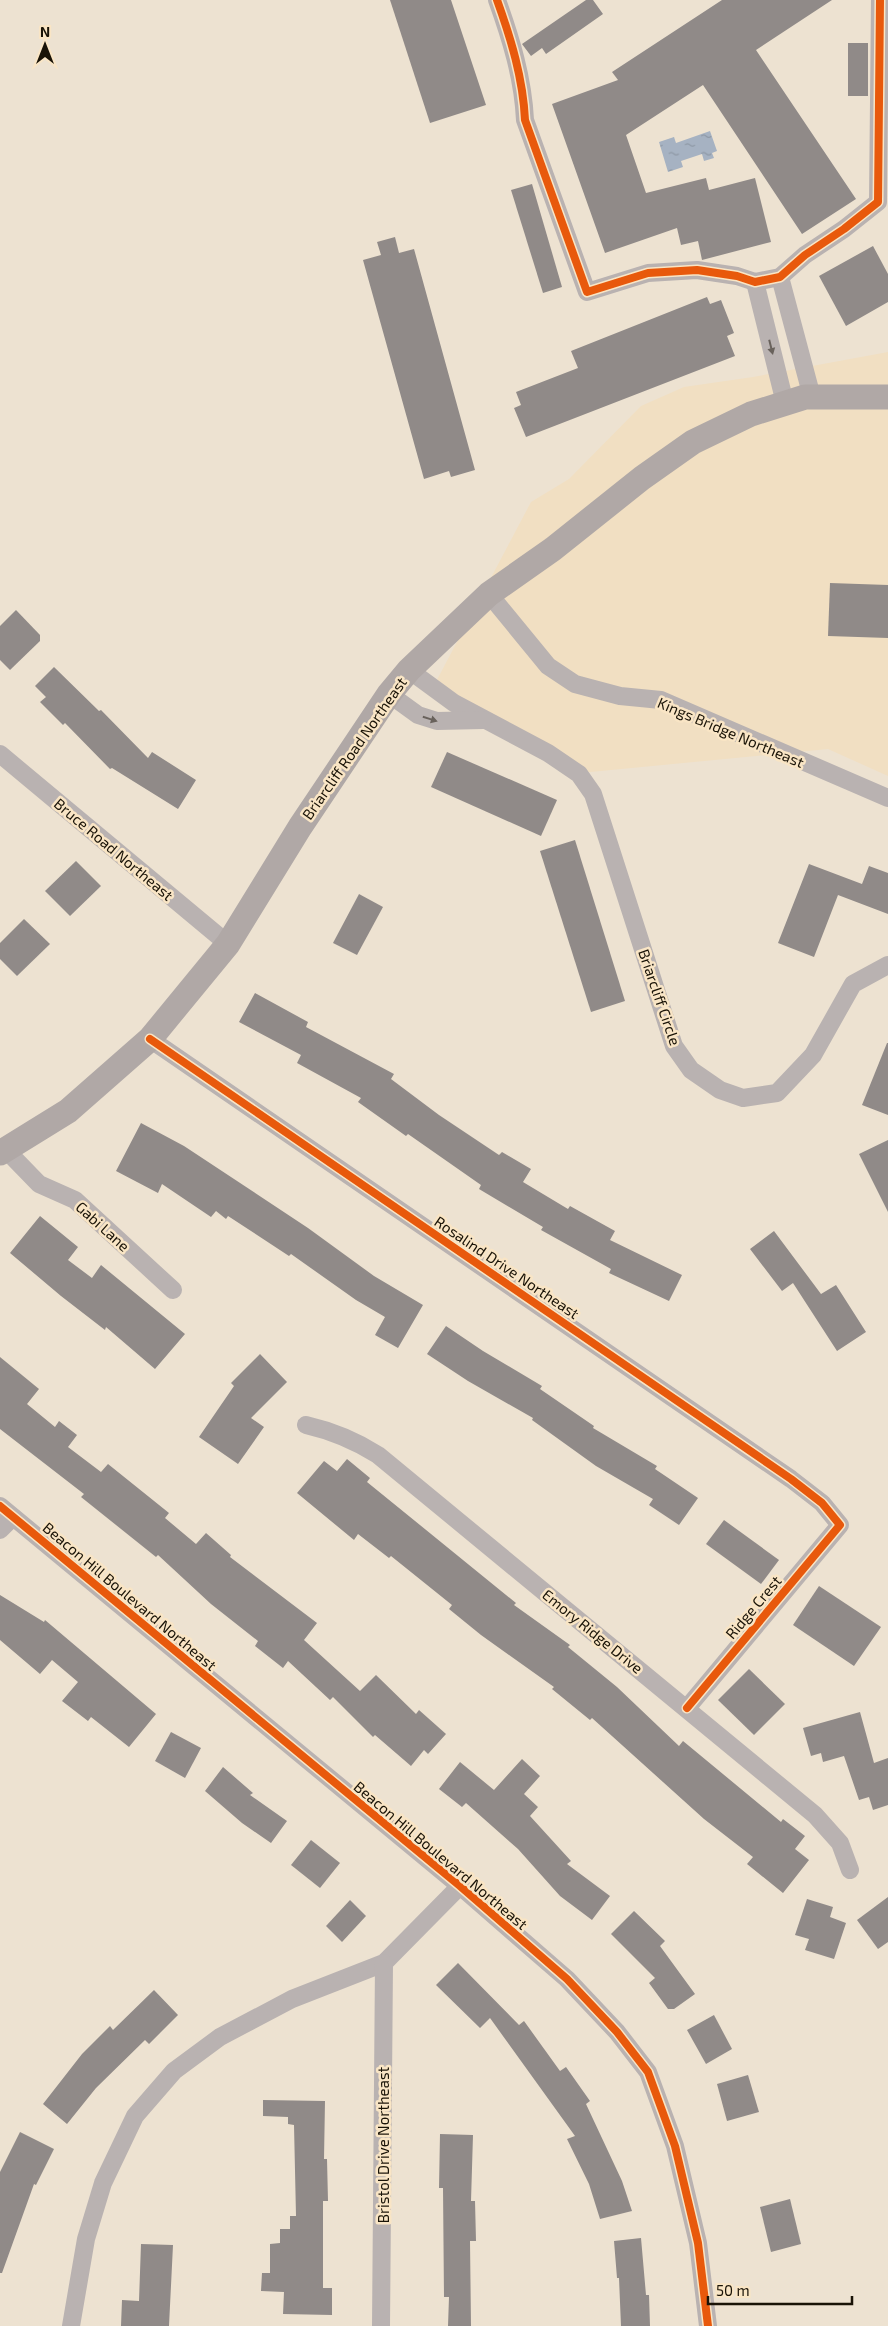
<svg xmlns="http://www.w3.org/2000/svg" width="888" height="2326" font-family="'Exo 2',sans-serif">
  <defs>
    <pattern id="water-ripples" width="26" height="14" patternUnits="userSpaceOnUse" patternTransform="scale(1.25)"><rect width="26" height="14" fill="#a6b2c2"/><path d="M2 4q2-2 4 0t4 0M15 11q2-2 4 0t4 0" fill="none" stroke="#8e98a5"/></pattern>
  </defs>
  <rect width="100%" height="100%" fill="#ede2d1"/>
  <polygon fill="#f1dfc2" points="888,352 888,776 828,749 580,773 430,693 531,502 569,479 641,406 684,387 753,377"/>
  <polygon fill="url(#water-ripples)" points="710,131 717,151 712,153 714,158 704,161 702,154 681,161 683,167 668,172 659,142 674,137 676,143"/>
  <g fill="#908a88">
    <polygon points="390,0 451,0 486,105 430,123"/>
    <polygon points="586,0 593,0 603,14 546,54 542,48 531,56 522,44"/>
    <polygon points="722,0 832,0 756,50 856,199 802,234 703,85 626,135 646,193 706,178 709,190 755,178 771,242 702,260 698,241 681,245 677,228 605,253 552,104 618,80 612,72"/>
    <rect x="848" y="43" width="20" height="53"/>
    <polygon points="532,184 562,287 543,293 511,190"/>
    <polygon points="395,237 399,253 414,249 475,470 451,477 449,471 424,479 363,260 381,255 377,242"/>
    <polygon points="873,246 888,274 888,302 846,326 819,276"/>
    <polygon points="707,297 710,304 721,300 734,333 727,336 735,356 526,437 514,408 521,405 516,392 578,368 571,351"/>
    <polygon points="830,583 888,585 888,638 828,636"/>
    <polygon points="16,610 40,635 40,641 10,670 0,660 0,626"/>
    <polygon points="54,667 99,711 101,710 148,758 152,752 196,780 178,809 112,768 110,769 65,723 63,725 40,702 46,697 35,686"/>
    <polygon points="447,752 557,800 541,836 431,787"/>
    <polygon points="575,840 625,1001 591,1012 540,851"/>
    <polygon points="76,861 101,886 70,916 45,891"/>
    <polygon points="809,864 862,884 869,866 888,873 888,914 838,895 814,957 778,943"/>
    <polygon points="359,894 383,907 357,955 333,943"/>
    <polygon points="24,919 50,944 17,976 0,959 0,943"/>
    <polygon points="255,993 308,1022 306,1027 394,1074 391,1079 439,1115 499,1155 502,1152 531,1169 523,1182 568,1209 570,1206 615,1231 610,1240 682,1275 669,1301 609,1273 611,1269 541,1230 543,1227 479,1189 481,1185 408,1134 406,1136 358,1102 361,1098 297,1063 301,1055 239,1022"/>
    <polygon points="887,1043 888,1043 888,1115 862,1105"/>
    <polygon points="141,1123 184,1146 308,1228 374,1276 423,1305 398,1348 375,1335 385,1317 356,1300 291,1254 289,1256 228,1216 226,1219 216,1211 211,1217 162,1184 158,1193 116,1171"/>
    <polygon points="888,1140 888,1212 859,1154"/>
    <polygon points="40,1216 78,1247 68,1260 92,1278 101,1265 185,1334 155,1369 106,1327 105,1330 61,1296 10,1253"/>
    <polygon points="774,1231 821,1294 836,1285 866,1332 837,1351 793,1283 782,1291 750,1249"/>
    <polygon points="446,1326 483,1351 542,1386 540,1389 594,1426 593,1428 657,1466 655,1469 698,1498 679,1525 649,1505 653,1499 596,1466 532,1420 533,1418 468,1381 427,1354"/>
    <polygon points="260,1354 287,1382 251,1418 264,1427 238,1464 199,1437 234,1386 231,1383"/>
    <polygon points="0,1357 39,1389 27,1404 55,1427 59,1421 77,1435 68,1447 101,1472 108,1464 169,1513 165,1518 196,1544 206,1533 231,1555 230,1557 317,1623 304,1640 360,1691 376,1675 416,1714 419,1710 446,1734 428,1754 424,1750 411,1766 375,1735 373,1737 333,1697 330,1700 288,1661 283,1668 255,1646 258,1641 211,1604 158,1555 156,1557 81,1497 84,1494 0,1429"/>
    <polygon points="347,1459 370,1478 367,1482 516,1603 514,1605 570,1645 568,1647 617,1687 679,1746 683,1741 781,1822 783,1819 805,1836 795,1849 809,1860 783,1893 747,1864 753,1857 704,1819 592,1718 590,1720 552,1689 554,1687 481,1635 449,1609 452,1605 391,1556 389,1558 358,1534 354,1540 297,1493 324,1461 337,1471"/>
    <polygon points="724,1520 779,1560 761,1584 706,1544"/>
    <polygon points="819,1586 881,1627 854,1666 793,1625"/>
    <polygon points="0,1595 44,1622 45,1620 156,1714 129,1747 91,1717 88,1721 62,1701 78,1682 52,1660 40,1674 0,1640"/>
    <polygon points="749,1669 785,1704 754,1735 718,1700"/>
    <polygon points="860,1712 874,1763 888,1758 888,1805 873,1810 869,1797 859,1800 844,1756 823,1762 821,1753 811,1756 803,1728"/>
    <polygon points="171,1732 201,1748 185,1778 155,1761"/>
    <polygon points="522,1759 540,1776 524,1794 538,1807 530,1816 571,1861 567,1864 610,1896 592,1920 560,1896 518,1849 466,1803 462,1807 439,1789 460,1762 494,1790"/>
    <polygon points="223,1767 253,1793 250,1795 287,1821 271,1843 242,1823 205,1791"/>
    <polygon points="311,1840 340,1863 320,1888 291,1865"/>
    <polygon points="888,1897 888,1942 878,1949 857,1920"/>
    <polygon points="807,1899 833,1907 830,1917 846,1923 834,1959 805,1950 809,1939 795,1935"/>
    <polygon points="350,1900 366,1916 342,1942 326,1926"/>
    <polygon points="634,1911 665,1941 660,1946 695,1994 674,2009 668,2009 649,1983 655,1978 611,1934"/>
    <polygon points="458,1963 519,2025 524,2021 560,2071 566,2067 590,2101 586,2104 622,2181 632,2211 600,2219 589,2184 567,2139 575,2136 490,2018 480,2028 436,1985"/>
    <polygon points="154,1990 178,2015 149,2044 145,2040 96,2088 67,2124 43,2104 82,2054 110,2026 113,2030"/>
    <polygon points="714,2015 732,2049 706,2064 687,2030"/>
    <polygon points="748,2075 759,2112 727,2121 717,2084"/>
    <polygon points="263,2100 325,2101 324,2159 327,2159 328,2201 323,2201 323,2288 332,2288 332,2315 283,2314 284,2292 261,2291 262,2273 270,2273 270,2244 280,2243 280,2229 290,2229 290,2216 296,2216 294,2125 288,2124 288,2117 263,2116"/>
    <polygon points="20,2132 54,2149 36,2185 34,2184 2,2273 0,2273 0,2172"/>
    <polygon points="440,2134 473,2135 471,2201 475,2201 476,2241 470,2241 471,2326 448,2326 449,2297 444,2297 443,2188 439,2188"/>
    <polygon points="790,2199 801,2244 771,2252 760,2207"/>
    <polygon points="641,2238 646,2295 649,2295 650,2326 621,2326 619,2278 617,2278 614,2241"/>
    <polygon points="141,2244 173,2245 169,2326 121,2326 122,2300 139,2301"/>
  </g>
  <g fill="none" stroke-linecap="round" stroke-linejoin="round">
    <g stroke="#b9b2b1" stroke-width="18">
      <path d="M497,0C511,39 523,78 525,120L587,292L648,273L697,270L737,276L755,282L780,277L805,255L844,229L878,202L880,0"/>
      <polyline points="780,277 812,397"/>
      <polyline points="755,282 785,403"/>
      <polyline points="489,594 548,666 575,684 620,696 661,700 888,798"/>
      <polyline points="409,670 454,703 548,753 579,774 593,794 674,1046 691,1070 720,1090 743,1098 777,1093 813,1055 853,984 888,965"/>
      <polyline points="389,694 418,715 437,721 483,720"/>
      <polyline points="0,754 228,944"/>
      <polyline points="150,1039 791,1479 822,1503 840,1525 687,1708"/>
      <polyline points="6,1150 39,1184 75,1200 173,1290"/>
      <path d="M306,1425C332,1431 356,1441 378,1455L815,1815L840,1843L850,1870"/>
      <polyline points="0,1506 460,1886 567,1979 617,2032 648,2072 675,2146 698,2243 708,2326"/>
      <polyline points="0,1530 13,1517"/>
      <polyline points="71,2326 86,2239 103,2183 135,2116 174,2071 220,2037 292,1999 384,1963 460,1886"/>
      <polyline points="381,2326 384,1963"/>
    </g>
    <polyline stroke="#b0a8a6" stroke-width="25" points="0,1153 68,1111 150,1039 228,944 300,827 389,694 409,670 489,594 553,549 642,478 693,442 751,414 805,397 888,397"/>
    <defs>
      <g id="cycleway">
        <path d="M497,0C511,39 523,78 525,120L587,292L648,273L697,270L737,276L755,282L780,277L805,255L844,229L878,202L880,0"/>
        <polyline points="150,1039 791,1479 822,1503 840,1525 687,1708"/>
        <polyline points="0,1506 460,1886 567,1979 617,2032 648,2072 675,2146 698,2243 708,2326"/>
      </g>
    </defs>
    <use href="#cycleway" stroke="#f9e5c5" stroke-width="11"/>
    <use href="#cycleway" stroke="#e8590c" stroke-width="8"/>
  </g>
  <defs><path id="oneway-solid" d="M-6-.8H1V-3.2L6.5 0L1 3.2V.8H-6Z" transform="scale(1.25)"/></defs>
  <g fill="#69625c">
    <use href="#oneway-solid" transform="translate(771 347) rotate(76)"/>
    <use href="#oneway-solid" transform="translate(430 719) rotate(17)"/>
  </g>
  <g text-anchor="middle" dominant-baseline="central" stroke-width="5" stroke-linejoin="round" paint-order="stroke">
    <g font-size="15" fill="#191307" stroke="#f9e5c5">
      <text transform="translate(731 732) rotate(23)">Kings Bridge Northeast</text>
      <text transform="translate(354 748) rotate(-55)">Briarcliff Road Northeast</text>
      <text transform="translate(114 849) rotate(40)">Bruce Road Northeast</text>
      <text transform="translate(660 997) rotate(71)">Briarcliff Circle</text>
      <text transform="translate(103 1226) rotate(42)">Gabi Lane</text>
      <text transform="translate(507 1267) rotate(34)">Rosalind Drive Northeast</text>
      <text transform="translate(130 1596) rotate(40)">Beacon Hill Boulevard Northeast</text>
      <text transform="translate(753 1607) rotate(-50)">Ridge Crest</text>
      <text transform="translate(593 1631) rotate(39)">Emory Ridge Drive</text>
      <text transform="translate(441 1855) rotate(40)">Beacon Hill Boulevard Northeast</text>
      <text transform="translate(383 2145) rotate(-90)">Bristol Drive Northeast</text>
    </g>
  </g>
  <g transform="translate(45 45)" stroke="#f9e5c5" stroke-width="4" paint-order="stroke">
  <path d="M0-4L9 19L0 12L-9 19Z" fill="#191307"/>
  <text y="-8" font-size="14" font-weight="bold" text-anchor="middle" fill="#191307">N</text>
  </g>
  <path d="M708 2296v8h144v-8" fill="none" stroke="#191307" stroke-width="2.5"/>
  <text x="716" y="2296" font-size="15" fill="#191307" stroke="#f9e5c5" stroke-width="4" paint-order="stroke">50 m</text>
</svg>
